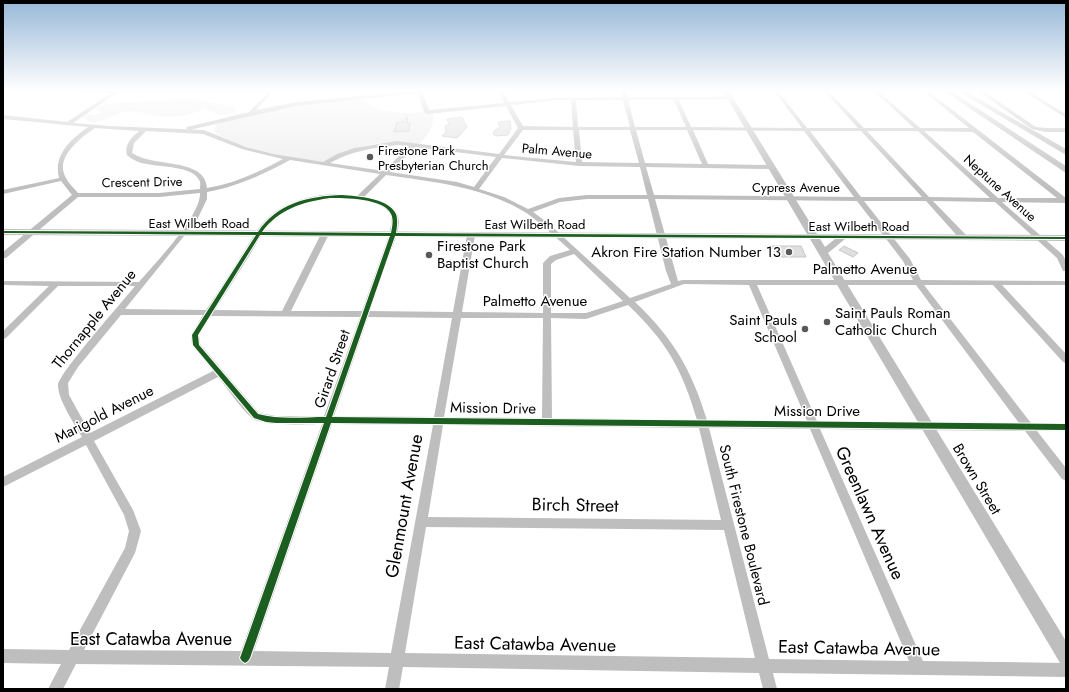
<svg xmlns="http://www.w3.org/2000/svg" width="1069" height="692" font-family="Jost,sans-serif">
  <rect width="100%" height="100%" fill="#fff"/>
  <g fill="#ececec">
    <path d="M182,98L231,106L236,109V112L219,115L204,108C186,119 168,118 147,114C142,113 135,111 129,111C114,111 97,131 83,117L87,114L94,115L103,112L94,109C109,98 161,105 182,98Z"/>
    <path d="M363,98C374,116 414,114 432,111C436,125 428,134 420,144C395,142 371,142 347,150C339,153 330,161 322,162C305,164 225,144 214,131L216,125L222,122L290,106Z"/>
  </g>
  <g fill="#dfdfdf" stroke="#c7c7c7">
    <polygon points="408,116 407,123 410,123 409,131 394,132 397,122 402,122"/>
    <polygon points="462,117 467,127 457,138 442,136 446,132 445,126 449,124 447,119"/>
    <polygon points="510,121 511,128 508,135 496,136 493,134 495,130 500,128 498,122"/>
    <polygon points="772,246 801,246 806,257 777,257"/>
    <polygon points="844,246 858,253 853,257 839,250"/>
  </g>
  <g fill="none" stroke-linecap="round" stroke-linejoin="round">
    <g fill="#bebebe" fill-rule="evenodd">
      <path d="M3,91H274L256,110L296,102L413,91H426L423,93L429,110L504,103L498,91H502L509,102L558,98L622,97L621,91H625L627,97H732V99H730L679,100L691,127L802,128L774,91H778L807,128H858L824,91H828L864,128H914L874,91H878L920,128H969L923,91H928L1066,198L1065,203L1002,202L1063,255L1066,261V271H1063L1057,258L995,202L933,201L966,235L967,237L963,239H960L926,201H864L910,259L921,280L1066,281V285H1002L1066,354V363L1063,362L993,285H924L1031,423H1066V431H1037L1066,468V481L1062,479L1025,431L820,429L923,661L1066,663V677L773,673L777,689H763L759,673L403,667L399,689H385L389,667L76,664L63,689H48L61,664L3,663V649L69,650L125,548L129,531L124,515L86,445L3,487V477L82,437C74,423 58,400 58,385C59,373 124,300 135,286H58L6,338L3,339V331L49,286L3,285V281L139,282C155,263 201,216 200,193L159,197H78L6,258H3V252L72,195L61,181L3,194V190L59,178C53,155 71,139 88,127L3,119V115L67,122L111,93L3,92ZM117,93H267L249,112L187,127L186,128L189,130L296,106L418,93L424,112L427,114L506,106L518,128L499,154L397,141L354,148L337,154L323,162L273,154L246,147L204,130L110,126L73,123ZM558,100H571L573,127L523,126L511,105ZM576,100H623L630,127H578ZM628,100H674L686,127H635ZM95,128L139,131C132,137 124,145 127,155C133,160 139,163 147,164C160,167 193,166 199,180C201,182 200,186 200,189L159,193H78C74,188 69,184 66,178C54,158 80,138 95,128ZM523,130H573L576,162L504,155ZM579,130H630L639,163L582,162ZM636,130H687L702,164L645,163ZM693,130L804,131L854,197L654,195L646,167L771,169L774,167L771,165L708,164ZM146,131L203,134L242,149L283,159C259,172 234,184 207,188C205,157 154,168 132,153L134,143ZM810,131H861L922,197H861ZM867,131H918L990,198L929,197ZM924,131L973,132L1057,198H998ZM397,145L409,146L384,171L330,163C351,151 373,148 397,145ZM415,147L496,157L474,187L457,182L390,172ZM502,158L579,166L640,167L647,195H587L559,198L528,209L504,197L479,189ZM290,160L380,174L357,196C329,191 293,197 270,216C258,226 251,241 243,253C231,272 219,291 206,310L125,309L197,220L207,199V192C237,187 264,174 290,160ZM386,175C434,182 486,187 528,214C543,225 556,238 570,250L550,256L543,263V313L462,312L475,235L471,233L467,235L453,312L370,311C375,296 380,280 386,264C390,250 402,231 398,216C394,203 376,199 364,197ZM330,199C347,198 381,198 391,215V225L388,238L362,311H291L329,234L325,232L321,234L282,311L215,310C227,291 239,272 251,253C258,241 264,227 276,218C291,206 310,201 330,199ZM587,199H648L666,271L671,284L630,298L548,223L533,212L560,202ZM655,199L857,201L903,261L913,280H683L678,281ZM574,254L623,301L586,313H551V264L556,260ZM684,284L749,285L807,421L707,420C691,369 674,339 635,302ZM757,285H916L1019,423L817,421ZM628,305C667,342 682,369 697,420L552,418L551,318L586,319ZM121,315H203L191,335L192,345L213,371L90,433L69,395L68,383L78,367ZM211,316L360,317L324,416H276L259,413L200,344L199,335ZM368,317L452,318L434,417L334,416ZM461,318H543L542,418L444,417ZM218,377C228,389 240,408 252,418C263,427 307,424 322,424L241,651L84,650L135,553L141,531L133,510L94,441ZM332,424L433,425L391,653L254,651ZM443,425L699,428L721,520L428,517ZM709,428L810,429L909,661L769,659ZM426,527L724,530L755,658L405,653Z"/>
      <polygon points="978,91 983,91 1036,127 1046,128 1066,128 1066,132 1046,132 1032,129"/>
      <polygon points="1023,91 1028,91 1066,114 1066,118"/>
    </g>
    <path fill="#bebebe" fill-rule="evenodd" d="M723,91H729L817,234L1066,235V241L845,239L828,253L1066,641V666L1060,663L810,239L3,235V229L807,234ZM820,239H835L825,247Z"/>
    <g fill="#bebebe" fill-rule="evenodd">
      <polygon points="944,91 951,91 1066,166 1066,173"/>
      <polygon points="958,91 965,91 1066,149 1066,155"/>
    </g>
    <defs>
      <path id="cycleway" d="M342,195C357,196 389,198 396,214C398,220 397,227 396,233L1066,237V239L395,236L332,417L1066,424V430L331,423L250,658L248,661L245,663L242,661L240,658L324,423H276L266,422L254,418L193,345L192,335L256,235L3,233V231L258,232C277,203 309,196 342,195ZM330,198C344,198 384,198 391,214C394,220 392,227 391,233L262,232C279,209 302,202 330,198ZM260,235L390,236L326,417C304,417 279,420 258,414L199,345L198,335Z"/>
    </defs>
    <use href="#cycleway" stroke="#fff" stroke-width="2"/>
    <use href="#cycleway" fill="#1b5e20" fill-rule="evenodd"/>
  </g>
  <linearGradient id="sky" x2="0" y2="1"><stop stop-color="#97b8d8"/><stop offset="0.48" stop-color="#fff"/><stop offset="1" stop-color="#fff" stop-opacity="0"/></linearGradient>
  <rect width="1069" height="188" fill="url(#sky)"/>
  <g fill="#595959" stroke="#fff" stroke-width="1.5">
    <circle cx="370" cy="157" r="4"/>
    <circle cx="789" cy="252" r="4"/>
    <circle cx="429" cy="255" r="4"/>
    <circle cx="827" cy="322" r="4"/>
    <circle cx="805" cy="329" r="4"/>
  </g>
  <g text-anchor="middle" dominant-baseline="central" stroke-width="3" stroke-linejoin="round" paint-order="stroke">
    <g font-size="13" fill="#000" stroke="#fff" text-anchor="start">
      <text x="378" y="150">Firestone Park<tspan x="378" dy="15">Presbyterian Church</tspan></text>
    </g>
    <g font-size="13" fill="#000" stroke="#fff">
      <text transform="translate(557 151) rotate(5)">Palm Avenue</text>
      <text transform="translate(142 182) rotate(-1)">Crescent Drive</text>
      <text x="796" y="187">Cypress Avenue</text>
      <text transform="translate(1000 188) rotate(42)">Neptune Avenue</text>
      <text x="199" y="223">East Wilbeth Road</text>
      <text x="535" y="224">East Wilbeth Road</text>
      <text x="859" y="226">East Wilbeth Road</text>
    </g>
    <g font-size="15" fill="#000" stroke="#fff" text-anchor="start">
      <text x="437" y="246">Firestone Park<tspan x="437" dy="17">Baptist Church</tspan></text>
      <text x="781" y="252" text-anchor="end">Akron Fire Station Number 13</text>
      <text x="835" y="313">Saint Pauls Roman<tspan x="835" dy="17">Catholic Church</tspan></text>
      <text x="797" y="320" text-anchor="end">Saint Pauls<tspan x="797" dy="17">School</tspan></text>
    </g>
    <g font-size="15" fill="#000" stroke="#fff">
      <text x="865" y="269">Palmetto Avenue</text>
      <text x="535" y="301">Palmetto Avenue</text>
      <text transform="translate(94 319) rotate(-51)">Thornapple Avenue</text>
      <text transform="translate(332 369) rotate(-71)">Girard Street</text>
      <text transform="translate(493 408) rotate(1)">Mission Drive</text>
      <text x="817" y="411">Mission Drive</text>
      <text transform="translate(104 414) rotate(-27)">Marigold Avenue</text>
      <text transform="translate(977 479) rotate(59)">Brown Street</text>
      <text transform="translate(744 525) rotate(76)">South Firestone Boulevard</text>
    </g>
    <g font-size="18" fill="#000" stroke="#fff">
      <text transform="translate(575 505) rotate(1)">Birch Street</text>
      <text transform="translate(404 506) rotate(-80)">Glenmount Avenue</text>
      <text transform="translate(870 513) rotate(66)">Greenlawn Avenue</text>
      <text x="151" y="639">East Catawba Avenue</text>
      <text transform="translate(535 644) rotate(1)">East Catawba Avenue</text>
      <text transform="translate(859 648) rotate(1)">East Catawba Avenue</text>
    </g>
  </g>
  <rect width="1069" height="692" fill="none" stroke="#000000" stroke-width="8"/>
</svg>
